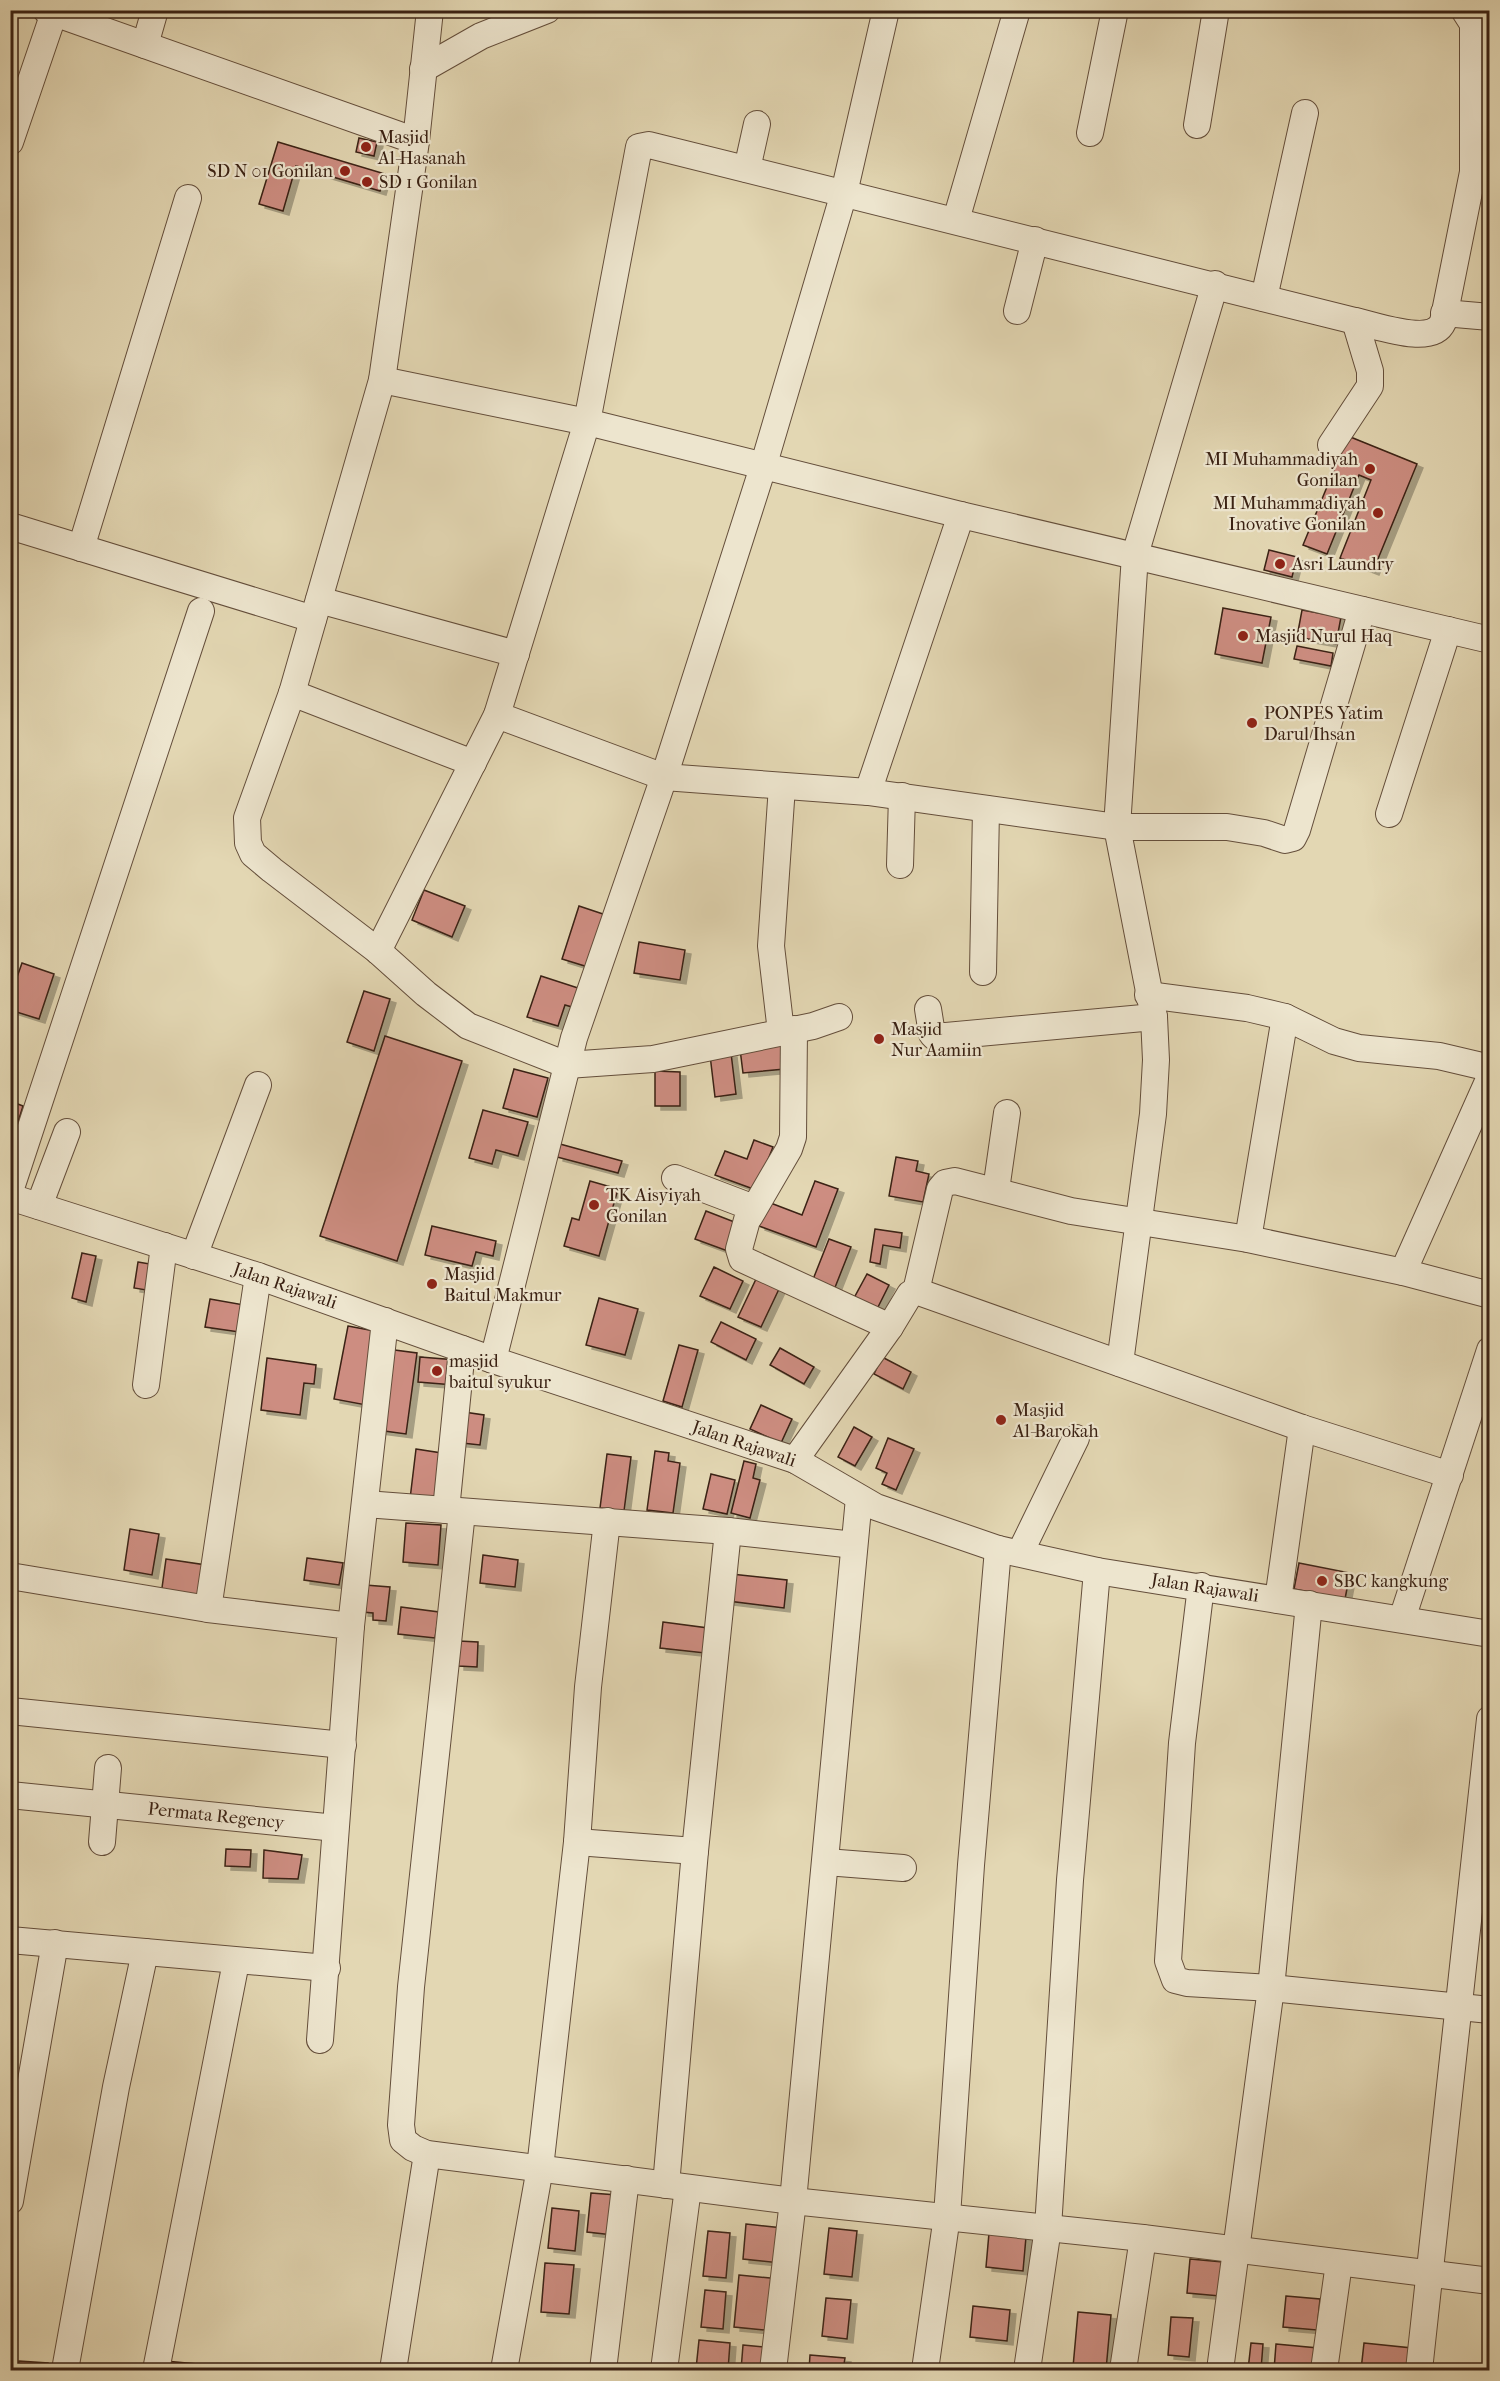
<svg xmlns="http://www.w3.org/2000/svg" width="1500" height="2381" font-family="'IM FELL French Canon',serif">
  <defs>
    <filter id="shadow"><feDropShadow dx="6" dy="4" stdDeviation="0" flood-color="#0004"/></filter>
  </defs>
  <rect width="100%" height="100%" fill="#e3d7b3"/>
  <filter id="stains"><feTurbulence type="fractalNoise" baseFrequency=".00333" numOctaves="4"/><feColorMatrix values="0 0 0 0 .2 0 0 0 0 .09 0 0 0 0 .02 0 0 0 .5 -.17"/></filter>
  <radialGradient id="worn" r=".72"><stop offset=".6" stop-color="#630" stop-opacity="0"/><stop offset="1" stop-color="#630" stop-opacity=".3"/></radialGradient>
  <g fill="#cd8d81" stroke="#3a2113" stroke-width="1.5" filter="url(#shadow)">
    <polygon points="359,138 377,142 374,156 356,152"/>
    <polygon points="278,142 385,174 380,191 296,166 283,211 259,204"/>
    <polygon points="1348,436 1417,464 1373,571 1340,558 1371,480 1359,475 1327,554 1303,545"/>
    <polygon points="1269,550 1297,557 1292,577 1264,570"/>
    <polygon points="1223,608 1271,617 1262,663 1215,654"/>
    <polygon points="1302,610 1341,617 1336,644 1297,637"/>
    <polygon points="1297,646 1333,653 1331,666 1294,659"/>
    <polygon points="424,890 465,906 452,937 412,920"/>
    <polygon points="579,906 606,915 588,967 562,959"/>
    <polygon points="639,942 685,950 680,980 634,973"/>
    <polygon points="22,963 54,974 39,1019 10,1010 10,997"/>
    <polygon points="541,976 578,988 572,1007 565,1005 558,1026 527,1017"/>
    <polygon points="364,991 390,999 374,1051 347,1042"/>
    <polygon points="385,1036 462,1061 397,1261 320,1236"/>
    <polygon points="782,1044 785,1069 743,1073 740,1049"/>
    <polygon points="731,1053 736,1094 715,1097 710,1055"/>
    <polygon points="514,1069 548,1078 537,1117 503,1108"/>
    <polygon points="655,1071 680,1072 680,1106 655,1106"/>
    <polygon points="10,1101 23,1106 14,1135 10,1134"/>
    <polygon points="483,1110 528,1122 518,1156 496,1150 492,1164 469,1158"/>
    <polygon points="754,1140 773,1147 756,1190 715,1175 725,1151 747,1159"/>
    <polygon points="560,1144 622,1161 618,1173 557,1157"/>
    <polygon points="896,1157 918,1161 916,1171 929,1174 923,1202 889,1196"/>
    <polygon points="590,1181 618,1189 599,1256 564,1246 572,1218 579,1220"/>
    <polygon points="815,1181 838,1189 816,1247 759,1226 768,1202 802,1215"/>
    <polygon points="706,1211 737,1223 733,1253 695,1239"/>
    <polygon points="432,1226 496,1241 493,1256 476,1252 472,1266 425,1255"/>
    <polygon points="875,1229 902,1233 900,1248 883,1245 880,1264 870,1262"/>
    <polygon points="829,1239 851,1247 832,1295 810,1287"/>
    <polygon points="82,1253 96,1256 86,1302 72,1298"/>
    <polygon points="138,1262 156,1265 152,1291 134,1288"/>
    <polygon points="714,1267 743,1281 730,1309 700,1296"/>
    <polygon points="867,1274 889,1285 877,1309 854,1298"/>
    <polygon points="757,1277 780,1287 761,1327 738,1317"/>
    <polygon points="599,1298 638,1309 625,1355 586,1345"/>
    <polygon points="210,1299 250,1306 246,1333 205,1327"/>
    <polygon points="721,1322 756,1339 746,1360 711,1342"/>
    <polygon points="348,1326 380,1332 366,1405 334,1399"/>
    <polygon points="679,1345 698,1350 682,1407 663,1401"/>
    <polygon points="780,1348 814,1367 804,1384 770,1365"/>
    <polygon points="387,1349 417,1353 406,1434 377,1430"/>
    <polygon points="420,1357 457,1360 454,1385 418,1382"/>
    <polygon points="882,1357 911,1372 903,1389 874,1374"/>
    <polygon points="267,1358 316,1365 314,1384 304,1383 300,1415 261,1410"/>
    <polygon points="761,1405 792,1419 781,1443 750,1429"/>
    <polygon points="457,1411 484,1415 480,1445 453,1442"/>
    <polygon points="854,1427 872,1437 855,1466 838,1457"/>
    <polygon points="888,1438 914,1449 896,1490 882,1484 887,1473 876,1468"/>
    <polygon points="416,1449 448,1454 441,1503 410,1499"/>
    <polygon points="655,1451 669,1453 668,1461 680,1463 673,1513 647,1510"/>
    <polygon points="607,1454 631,1457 624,1511 600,1508"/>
    <polygon points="744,1461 756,1464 753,1478 760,1480 750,1518 731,1513"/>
    <polygon points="711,1474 735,1480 727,1514 703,1509"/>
    <polygon points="406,1523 441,1525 438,1565 403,1562"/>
    <polygon points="130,1529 159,1534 152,1575 124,1570"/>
    <polygon points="483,1555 518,1560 515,1587 480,1583"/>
    <polygon points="307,1558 343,1563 339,1585 304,1580"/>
    <polygon points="166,1559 206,1565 200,1601 161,1595"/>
    <polygon points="1299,1563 1350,1573 1345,1599 1294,1589"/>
    <polygon points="731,1574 787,1580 784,1608 728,1601"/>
    <polygon points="365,1585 390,1587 386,1621 373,1620 373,1613 362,1612"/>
    <polygon points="401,1607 439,1612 435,1638 398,1634"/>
    <polygon points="663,1622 708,1628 705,1653 660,1648"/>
    <polygon points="459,1641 478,1642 477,1667 458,1666"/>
    <polygon points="226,1849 251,1850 250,1867 225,1866"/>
    <polygon points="264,1850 302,1855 298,1879 263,1878"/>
    <polygon points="591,2193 617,2195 613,2235 587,2232"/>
    <polygon points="552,2208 579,2211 575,2251 548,2248"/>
    <polygon points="746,2224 783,2228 780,2263 743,2259"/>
    <polygon points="829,2228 857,2231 852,2277 824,2274"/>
    <polygon points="708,2231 730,2233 726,2278 703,2276"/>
    <polygon points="989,2233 1026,2237 1023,2271 986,2267"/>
    <polygon points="1190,2259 1223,2262 1220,2296 1187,2293"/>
    <polygon points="545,2263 574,2265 569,2314 541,2312"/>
    <polygon points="739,2275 780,2279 775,2331 734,2327"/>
    <polygon points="705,2290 726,2292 723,2329 701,2327"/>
    <polygon points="1286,2296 1320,2299 1317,2330 1283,2327"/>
    <polygon points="826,2298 851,2300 847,2339 822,2336"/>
    <polygon points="973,2306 1010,2310 1007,2341 970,2337"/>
    <polygon points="1078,2312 1111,2315 1106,2370 1073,2367"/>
    <polygon points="1171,2317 1193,2318 1189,2357 1168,2355"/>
    <polygon points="1485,2339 1490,2339 1490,2360 1483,2360"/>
    <polygon points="699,2340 730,2343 728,2370 696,2369"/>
    <polygon points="1251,2343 1263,2344 1261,2370 1248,2370"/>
    <polygon points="1364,2343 1412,2348 1410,2370 1361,2370"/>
    <polygon points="1276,2344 1318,2348 1316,2370 1274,2370"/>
    <polygon points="743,2345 774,2348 772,2370 741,2370"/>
    <polygon points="810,2355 845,2358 843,2370 809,2370"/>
    <polygon points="19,2361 48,2363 48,2370 18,2370"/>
    <polygon points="165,2361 197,2364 196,2370 165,2370"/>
  </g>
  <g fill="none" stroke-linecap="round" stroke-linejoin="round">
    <defs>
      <g id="minor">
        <polyline points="46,10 416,141"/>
        <polyline points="430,10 416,141 382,380 292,693 247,818 248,843 253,854 272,870 378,951 426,994 468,1026 567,1065 653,1059 813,1026 839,1017"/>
        <polyline points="145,45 155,10"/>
        <polyline points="423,69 481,36 547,10"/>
        <polyline points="1197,125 1216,10"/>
        <polyline points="1090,133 1115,10"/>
        <polyline points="10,142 54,13"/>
        <polyline points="747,169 757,124"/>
        <polyline points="956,220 1017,10"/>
        <polyline points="1264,298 1305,113"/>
        <polyline points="1017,311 1035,240"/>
        <polyline points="1444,313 1490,317"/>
        <polyline points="382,380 587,422 961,515 1490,640"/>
        <polyline points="1331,445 1370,386 1370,371 1355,321"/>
        <polyline points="10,526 313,619"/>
        <polyline points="81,548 188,198"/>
        <polyline points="319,600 516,654"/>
        <polyline points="292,693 473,763"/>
        <polyline points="497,715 664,777 868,792 1117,827 1227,827 1264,833 1285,840 1293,838 1297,830 1362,610"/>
        <polyline points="868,792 961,515"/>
        <polyline points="1389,814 1448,630"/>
        <polyline points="900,865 902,796"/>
        <path d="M378,951L497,715L587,422L639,147L649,145L1355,321C1376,325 1432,347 1443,322L1473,172V24L1464,10"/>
        <polyline points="983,972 986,809"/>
        <polyline points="1148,995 1247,1008 1285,1017 1334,1041 1359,1048 1439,1056 1490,1068"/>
        <polyline points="928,1009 932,1034 935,1037 1154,1017"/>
        <polyline points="781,1032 771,946 782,786"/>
        <polyline points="675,1178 746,1205 750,1209 739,1249 742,1259 890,1327"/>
        <polyline points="996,1190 1007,1113"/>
        <polyline points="10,1191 201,611"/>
        <polyline points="10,1197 258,1276 493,1360 795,1460 876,1507 998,1549 1097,1571 1490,1634"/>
        <polyline points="39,1206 67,1132"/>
        <polyline points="750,1216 789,1149 793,1137 794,1029"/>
        <polyline points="1248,1239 1285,1017"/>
        <polyline points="194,1256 258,1085"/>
        <polyline points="1403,1272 1490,1077"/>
        <polyline points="916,1291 1302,1428 1450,1475"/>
        <polyline points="493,1360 574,1038 664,777 763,467 844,193 886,10"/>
        <polyline points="1120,1363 1153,1114 1156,1060 1154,1017 1117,827 1135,555 1215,284"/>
        <polyline points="146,1385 164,1246"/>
        <polyline points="795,1460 890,1327 910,1294 916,1291 940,1189 945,1183 955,1181 1071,1211 1248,1239 1403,1272 1490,1295"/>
        <polyline points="365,1504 728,1531 854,1545"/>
        <polyline points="446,1510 462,1349"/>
        <polyline points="462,1512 411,1987 401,2125 403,2140 413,2148 427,2154 793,2201 1143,2238 1490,2281"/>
        <polyline points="1020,1553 1076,1438"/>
        <polyline points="10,1576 208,1609 351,1626 320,2040"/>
        <polyline points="1201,1586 1182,1743 1168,1961 1175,1980 1187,1983 1271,1988 1490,2010"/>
        <polyline points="1278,1600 1302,1428"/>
        <polyline points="208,1609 258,1276"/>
        <polyline points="1402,1619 1490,1350"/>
        <polyline points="351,1626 385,1321"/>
        <polyline points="10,1711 343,1745"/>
        <polyline points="10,1795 326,1827"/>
        <polyline points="102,1842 108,1768"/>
        <polyline points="577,1842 695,1851"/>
        <polyline points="826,1862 903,1868"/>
        <polyline points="10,1940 327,1968"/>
        <polyline points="666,2185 695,1851 728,1531"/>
        <polyline points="10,2201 55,1943"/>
        <polyline points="65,2370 116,2087 145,1952"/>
        <polyline points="156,2370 236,1962"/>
        <polyline points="393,2370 427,2154"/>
        <polyline points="504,2370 540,2168 577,1842 588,1687 607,1521"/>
        <polyline points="603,2370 626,2179"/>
        <polyline points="664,2370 688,2188"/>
        <polyline points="773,2370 793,2201 859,1498"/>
        <polyline points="925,2370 947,2216 971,1865 998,1549"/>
        <polyline points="1027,2370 1048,2228 1070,1880 1097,1571"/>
        <polyline points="1123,2370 1143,2238"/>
        <polyline points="1220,2370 1271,1988 1309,1604"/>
        <polyline points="1324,2370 1339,2263"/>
        <polyline points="1419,2370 1490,1719"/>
      </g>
    </defs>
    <use href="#minor" stroke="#644e3b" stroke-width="28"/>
    <use href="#minor" stroke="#ede5ce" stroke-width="26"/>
  </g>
  <g fill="#8f2418" stroke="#ede5ce" stroke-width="2">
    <circle cx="366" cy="147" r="6"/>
    <circle cx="345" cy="171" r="6"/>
    <circle cx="367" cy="182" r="6"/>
    <circle cx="1370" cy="469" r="6"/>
    <circle cx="1378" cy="513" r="6"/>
    <circle cx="1280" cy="564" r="6"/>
    <circle cx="1243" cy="636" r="6"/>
    <circle cx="1252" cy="723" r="6"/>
    <circle cx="879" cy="1039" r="6"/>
    <circle cx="594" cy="1205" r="6"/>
    <circle cx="432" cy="1284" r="6"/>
    <circle cx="437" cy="1371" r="6"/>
    <circle cx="1001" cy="1420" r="6"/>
    <circle cx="1322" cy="1581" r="6"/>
  </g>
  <g text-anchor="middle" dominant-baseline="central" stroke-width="4.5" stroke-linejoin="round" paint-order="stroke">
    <g font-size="18" fill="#3a2113" stroke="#ede5ce" text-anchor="start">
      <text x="378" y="137">Masjid<tspan x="378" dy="21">Al-Hasanah</tspan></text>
      <text x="333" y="171" text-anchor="end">SD N 01 Gonilan</text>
      <text x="379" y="182">SD 1 Gonilan</text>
      <text x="1358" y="459" text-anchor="end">MI Muhammadiyah<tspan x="1358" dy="21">Gonilan</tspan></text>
      <text x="1366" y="503" text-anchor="end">MI Muhammadiyah<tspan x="1366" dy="21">Inovative Gonilan</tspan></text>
      <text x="1292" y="564">Asri Laundry</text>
      <text x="1255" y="636">Masjid Nurul Haq</text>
      <text x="1264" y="713">PONPES Yatim<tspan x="1264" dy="21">Darul Ihsan</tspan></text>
      <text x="891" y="1029">Masjid<tspan x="891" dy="21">Nur Aamiin</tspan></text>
      <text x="606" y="1195">TK Aisyiyah<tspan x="606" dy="21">Gonilan</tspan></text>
      <text x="444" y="1274">Masjid<tspan x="444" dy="21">Baitul Makmur</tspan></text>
      <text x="449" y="1361">masjid<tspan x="449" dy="21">baitul syukur</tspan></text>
      <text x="1013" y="1410">Masjid<tspan x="1013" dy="21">Al-Barokah</tspan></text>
      <text x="1334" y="1581">SBC kangkung</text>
    </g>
    <g font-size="18" fill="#3a2113" stroke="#ede5ce">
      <text transform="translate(285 1286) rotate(19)">Jalan Rajawali</text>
      <text transform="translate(744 1444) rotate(19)">Jalan Rajawali</text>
      <text transform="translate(1205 1588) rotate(9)">Jalan Rajawali</text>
      <text transform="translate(216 1816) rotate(6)">Permata Regency</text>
    </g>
  </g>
  <rect width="1500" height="2381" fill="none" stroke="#e3d7b3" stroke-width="36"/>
  <rect x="12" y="12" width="1476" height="2357" fill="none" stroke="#3a2113" stroke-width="3"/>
  <rect x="18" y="18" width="1464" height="2345" fill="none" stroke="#3a2113" stroke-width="1.5"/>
  <rect width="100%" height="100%" filter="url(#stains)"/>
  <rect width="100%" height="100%" fill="url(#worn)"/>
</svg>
